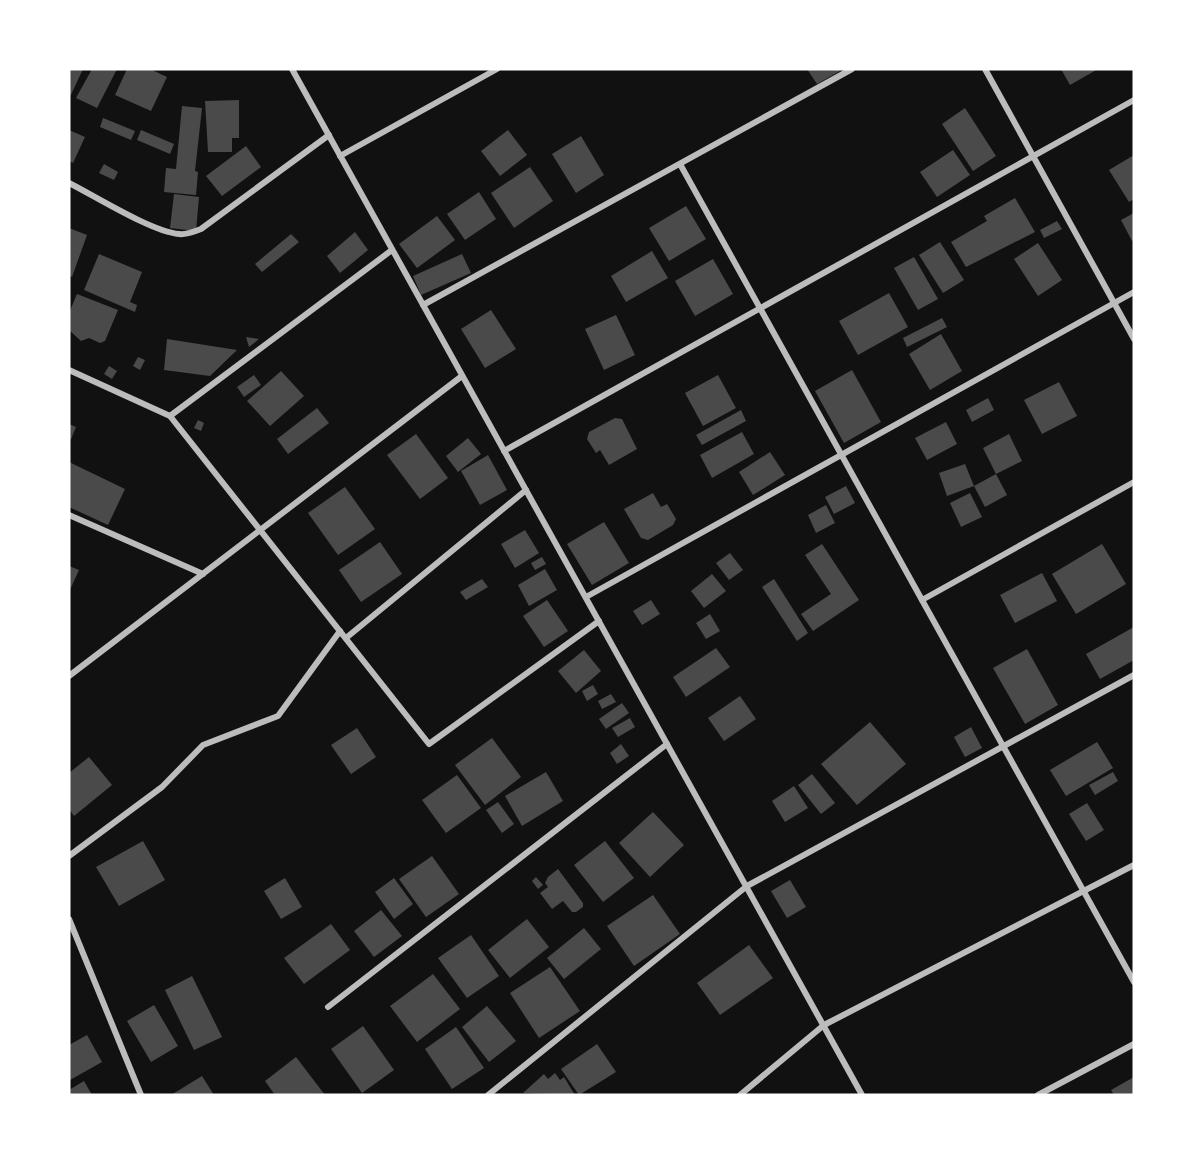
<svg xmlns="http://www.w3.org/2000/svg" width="1203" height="1164" font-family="'Varela Round',sans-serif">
  <rect width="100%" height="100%" fill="#111"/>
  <g fill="#4a4a4a">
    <polygon points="69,69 83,69 69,99"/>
    <polygon points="92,69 117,69 97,108 76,98"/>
    <polygon points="127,69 150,69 167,77 151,111 115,95"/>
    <polygon points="807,69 839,69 840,71 817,84"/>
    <polygon points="1061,69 1098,69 1070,85"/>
    <polygon points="239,100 239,138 232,138 232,152 208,152 205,101"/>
    <polygon points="182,106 202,108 195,171 198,172 196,195 164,192 166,168 176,169"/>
    <polygon points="965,108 996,156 973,171 942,124"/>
    <polygon points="103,118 135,131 131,140 100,127"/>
    <polygon points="69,130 85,137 73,163 69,161"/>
    <polygon points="141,130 174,144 170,154 137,140"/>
    <polygon points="508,130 527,155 500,176 481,151"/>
    <polygon points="581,136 604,175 576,193 552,154"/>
    <polygon points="246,146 261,167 222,196 206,176"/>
    <polygon points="953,150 970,175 937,197 920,172"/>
    <polygon points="1134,155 1134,199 1129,202 1109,170"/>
    <polygon points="104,164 118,172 114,180 99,173"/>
    <polygon points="530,167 553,201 514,228 491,193"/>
    <polygon points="479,192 496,219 465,240 447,214"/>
    <polygon points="174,194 199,197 196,231 170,228"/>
    <polygon points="1015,198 1035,232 966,267 951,242 987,221 984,216"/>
    <polygon points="686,206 706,239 669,261 649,228"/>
    <polygon points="1134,213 1134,240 1132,241 1121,220"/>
    <polygon points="437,216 455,240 417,268 399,244"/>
    <polygon points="1057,221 1062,229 1044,238 1040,230"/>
    <polygon points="69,228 87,235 72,277 69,275"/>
    <polygon points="355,232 368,250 340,273 327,256"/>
    <polygon points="291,234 299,242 262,272 255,264"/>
    <polygon points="940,242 964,280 943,293 919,255"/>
    <polygon points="1038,243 1062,280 1038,296 1014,259"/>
    <polygon points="652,251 668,278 626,302 611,276"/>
    <polygon points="99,254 142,272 130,302 137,305 135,312 84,290"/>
    <polygon points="462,254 471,273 421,295 413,276"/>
    <polygon points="914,257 938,299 918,310 894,268"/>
    <polygon points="713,259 733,294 695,316 675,281"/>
    <polygon points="889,293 908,327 858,355 839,321"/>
    <polygon points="77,294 118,310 105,341 100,343 89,338 81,341 69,330 69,313"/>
    <polygon points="491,310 516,349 485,368 461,329"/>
    <polygon points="616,315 635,355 604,370 585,329"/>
    <polygon points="942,318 947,327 907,347 903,338"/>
    <polygon points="941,334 962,371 930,390 909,354"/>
    <polygon points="246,337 259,339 249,347"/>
    <polygon points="167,339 237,350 210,376 164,370"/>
    <polygon points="138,357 145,360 140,370 133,366"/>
    <polygon points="109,366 117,371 112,379 104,374"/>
    <polygon points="852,370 881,422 844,443 815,391"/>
    <polygon points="281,371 304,396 270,426 247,401"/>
    <polygon points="254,375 261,385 244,397 237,387"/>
    <polygon points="718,375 736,408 703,426 685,393"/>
    <polygon points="1059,382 1077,416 1042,434 1024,400"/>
    <polygon points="988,398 994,410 972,422 966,410"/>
    <polygon points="317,408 329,423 288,454 277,439"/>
    <polygon points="741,410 746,421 702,445 696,435"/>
    <polygon points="615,418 622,419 637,449 609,465 600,450 596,453 587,439 589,432"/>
    <polygon points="198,420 204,423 201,431 194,428"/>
    <polygon points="946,422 957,444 927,460 915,438"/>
    <polygon points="69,424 76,427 69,444"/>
    <polygon points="742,432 754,454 712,478 700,455"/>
    <polygon points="416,434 448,478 420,499 387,455"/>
    <polygon points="1009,434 1022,461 996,474 983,448"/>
    <polygon points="468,438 481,454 458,472 446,456"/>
    <polygon points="770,452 785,475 753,495 739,472"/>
    <polygon points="488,455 507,490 480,505 461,471"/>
    <polygon points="69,462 125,489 108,525 69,507"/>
    <polygon points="965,464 974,486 947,496 939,473"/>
    <polygon points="996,474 1007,495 985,507 974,486"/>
    <polygon points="846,486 855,503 834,514 825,497"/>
    <polygon points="345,487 375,529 338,555 308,513"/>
    <polygon points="653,493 661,507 667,504 676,519 673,525 648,540 641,538 624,509"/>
    <polygon points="970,493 982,517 961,527 950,503"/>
    <polygon points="826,505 835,523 816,533 808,515"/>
    <polygon points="604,522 629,563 592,585 567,544"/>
    <polygon points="525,530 539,553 515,568 501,544"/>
    <polygon points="380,542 402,574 361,602 339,570"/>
    <polygon points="822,544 859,600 813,631 801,614 831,594 805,555"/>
    <polygon points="1102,544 1126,584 1076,614 1052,574"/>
    <polygon points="730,553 743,570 729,580 716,563"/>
    <polygon points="542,557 546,564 535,570 531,563"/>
    <polygon points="69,566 79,570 69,592"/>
    <polygon points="545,569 557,590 529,606 518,585"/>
    <polygon points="1042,573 1057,601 1015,623 1000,595"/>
    <polygon points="712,574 726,591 704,608 691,591"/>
    <polygon points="482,579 488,587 466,600 460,592"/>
    <polygon points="774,579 808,633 797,641 762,587"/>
    <polygon points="547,600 568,631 544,647 523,616"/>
    <polygon points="651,600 660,614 642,625 633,611"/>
    <polygon points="710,614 720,631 706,639 696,623"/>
    <polygon points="1134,627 1134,660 1100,679 1086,654"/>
    <polygon points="716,648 730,667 686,697 673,677"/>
    <polygon points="1027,649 1058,705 1025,724 993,668"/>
    <polygon points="584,650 601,671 576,693 558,671"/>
    <polygon points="593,685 598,694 587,701 582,691"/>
    <polygon points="611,694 616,702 602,709 598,701"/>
    <polygon points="740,696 756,719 724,741 708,718"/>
    <polygon points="622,703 629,713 606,729 599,719"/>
    <polygon points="630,718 635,727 618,737 612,728"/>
    <polygon points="870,722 906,764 857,805 821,764"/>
    <polygon points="971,727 982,748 965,757 954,737"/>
    <polygon points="357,728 376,757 351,774 331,745"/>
    <polygon points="492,738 521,777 485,805 455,765"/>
    <polygon points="1097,742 1113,768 1066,796 1050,770"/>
    <polygon points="621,744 629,756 617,764 610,753"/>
    <polygon points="89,757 112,785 74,816 69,809 69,773"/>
    <polygon points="546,772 563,801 522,826 505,796"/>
    <polygon points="1113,772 1118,781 1095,795 1089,785"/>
    <polygon points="812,774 835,803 821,814 798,785"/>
    <polygon points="457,775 481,808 446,833 422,800"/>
    <polygon points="794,786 808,808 785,822 772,801"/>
    <polygon points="498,802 514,824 502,833 486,810"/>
    <polygon points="1087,803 1104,830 1086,841 1069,814"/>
    <polygon points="653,812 684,845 650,877 619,843"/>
    <polygon points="143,841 165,880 119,906 96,867"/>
    <polygon points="605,841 634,878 603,902 574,865"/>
    <polygon points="432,856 459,894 426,917 399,879"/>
    <polygon points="558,869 583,903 583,907 576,912 572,912 563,901 552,909 540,893 548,887 545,883 548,877"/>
    <polygon points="536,877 543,885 538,889 532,881"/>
    <polygon points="285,878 302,907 281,919 264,891"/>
    <polygon points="394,878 413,904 394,919 375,892"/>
    <polygon points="790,880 806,907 787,918 771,891"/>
    <polygon points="653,895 680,934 634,966 607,926"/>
    <polygon points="381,910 402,936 374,957 354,931"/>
    <polygon points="527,919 549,947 510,978 488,950"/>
    <polygon points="331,924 350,950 304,984 284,958"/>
    <polygon points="584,928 601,949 564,979 547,958"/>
    <polygon points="471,935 499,976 467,998 438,958"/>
    <polygon points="749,945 773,978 720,1015 697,983"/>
    <polygon points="550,967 580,1011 539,1038 510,993"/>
    <polygon points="433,974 460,1009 417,1042 390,1006"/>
    <polygon points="192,976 222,1037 194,1050 165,990"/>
    <polygon points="154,1005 178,1046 151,1062 127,1021"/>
    <polygon points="487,1006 516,1041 489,1062 462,1027"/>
    <polygon points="363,1026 394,1070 362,1093 331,1049"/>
    <polygon points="456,1027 484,1068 452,1089 425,1049"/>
    <polygon points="87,1035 102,1062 70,1080 69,1045"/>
    <polygon points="597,1044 616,1072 579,1095 561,1069"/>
    <polygon points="296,1057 325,1095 275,1095 265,1081"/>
    <polygon points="555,1073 560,1080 564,1077 575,1095 523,1093 544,1074 548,1079"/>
    <polygon points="202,1076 214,1095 171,1095"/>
    <polygon points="1134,1077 1134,1095 1114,1095 1111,1090"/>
    <polygon points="84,1081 92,1095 69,1095 69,1090"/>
  </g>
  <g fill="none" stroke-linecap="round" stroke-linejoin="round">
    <g stroke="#bcbcbc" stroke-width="6">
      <polyline points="292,69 862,1095"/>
      <polyline points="985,69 1134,339"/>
      <polyline points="340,156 497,69"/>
      <polyline points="680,164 1134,982"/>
      <path d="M69,183C95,196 152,232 179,234C187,235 193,232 201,229L329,135"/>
      <polyline points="423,305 852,69"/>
      <polyline points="69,370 170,416 429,744 599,621"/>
      <polyline points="170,416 392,250"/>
      <polyline points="504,451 1134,100"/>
      <polyline points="69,515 203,574"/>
      <polyline points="586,597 1134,292"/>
      <polyline points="922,600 1134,482"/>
      <polyline points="346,638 526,490"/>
      <polyline points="69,676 462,376"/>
      <polyline points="69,856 162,787 203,745 278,716 340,631"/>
      <polyline points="69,919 141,1095"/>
      <polyline points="328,1007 667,744"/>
      <polyline points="488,1095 747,886 1134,675"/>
      <polyline points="740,1095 824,1025 1134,865"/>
      <polyline points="1038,1095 1134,1044"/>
    </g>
  </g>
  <rect width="1203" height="1164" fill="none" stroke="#ffffff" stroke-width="141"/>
</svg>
